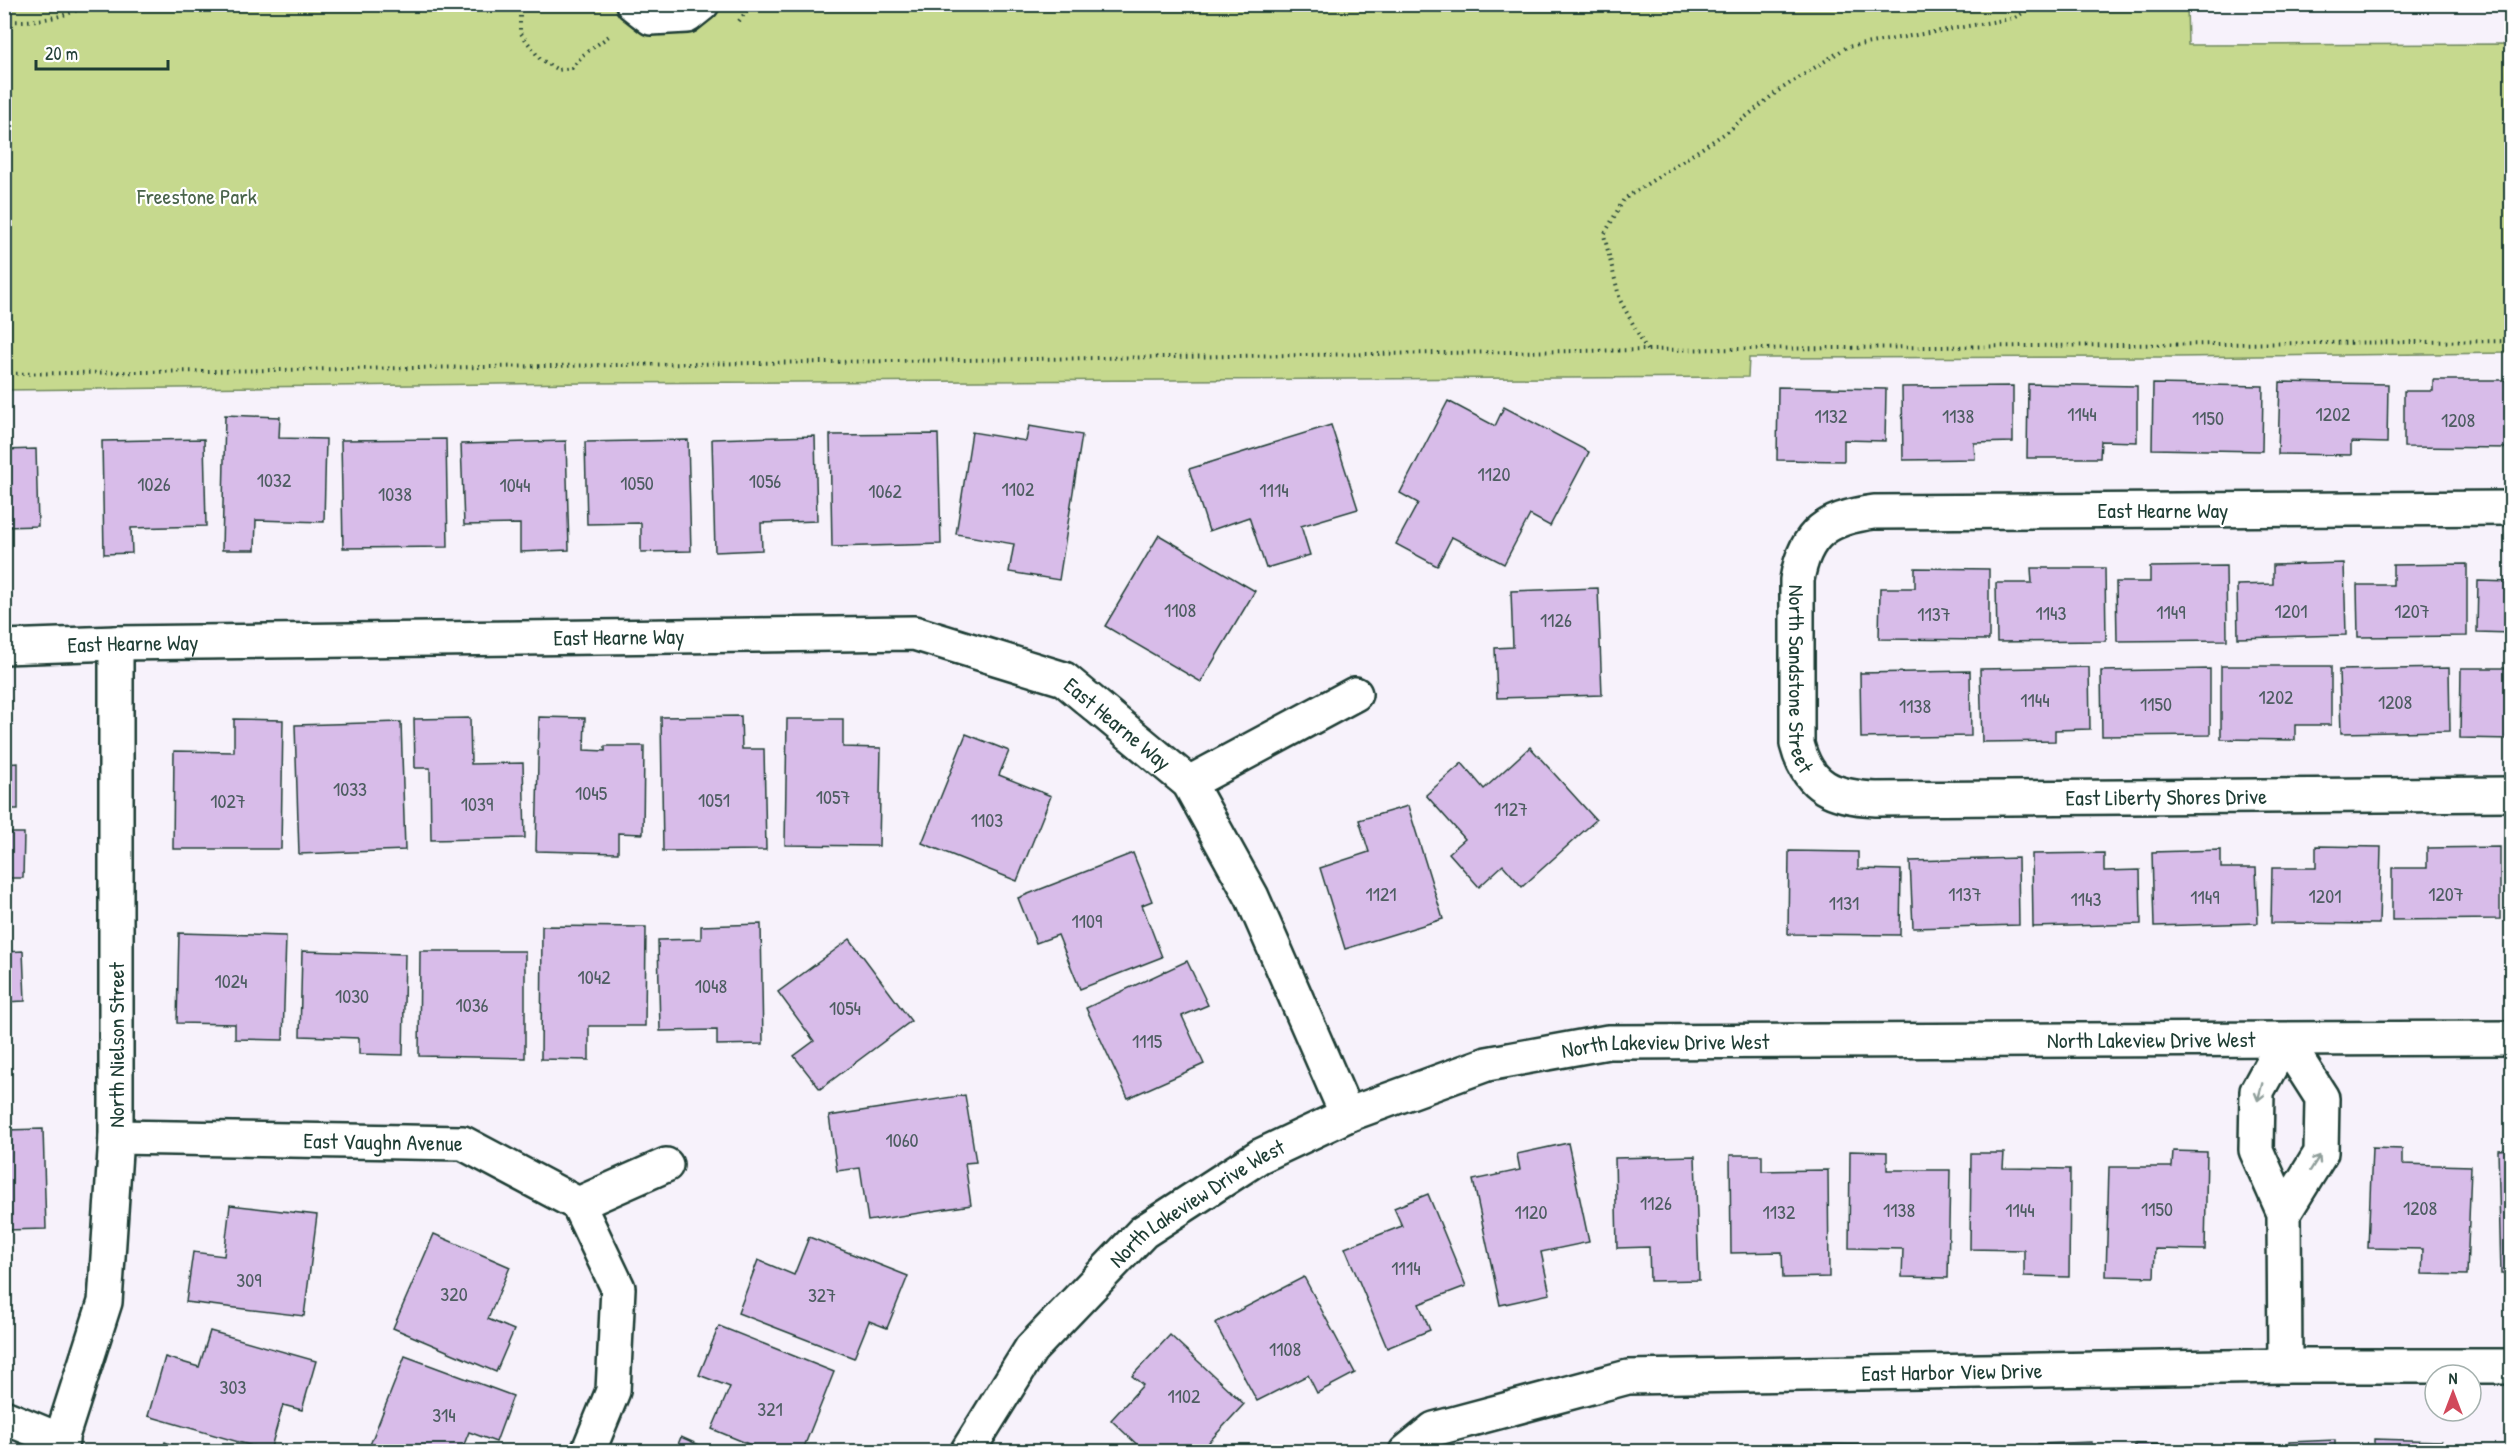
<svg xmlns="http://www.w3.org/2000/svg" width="2516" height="1456" font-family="'Patrick Hand',sans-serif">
  <rect width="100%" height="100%" fill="#f7f2fb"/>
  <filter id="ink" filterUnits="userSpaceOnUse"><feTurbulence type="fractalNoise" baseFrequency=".0167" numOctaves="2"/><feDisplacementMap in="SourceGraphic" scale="12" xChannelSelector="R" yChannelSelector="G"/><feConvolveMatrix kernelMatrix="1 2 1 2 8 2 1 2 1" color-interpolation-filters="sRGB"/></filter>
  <g filter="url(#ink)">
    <polygon fill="#c6d98e" stroke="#728b61" stroke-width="1.5" points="2187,4 2188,45 2511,44 2511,353 2177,357 1749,358 1748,377 586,383 5,390 4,5"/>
    <g fill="#d8bce9" stroke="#1f3d34" stroke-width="1.5">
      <polygon points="2433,380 2512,380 2512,448 2404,447 2404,391 2433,391"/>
      <polygon points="2280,382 2388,384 2387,443 2351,442 2351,455 2278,454"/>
      <polygon points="2028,384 2137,386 2137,442 2101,441 2100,458 2027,458"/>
      <polygon points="2153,384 2263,386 2262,451 2152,449"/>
      <polygon points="2013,386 2013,442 1974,443 1975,459 1903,460 1902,387"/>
      <polygon points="1778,387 1886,389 1885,441 1844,440 1844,461 1777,460"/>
      <polygon points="1448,401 1495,426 1504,407 1589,452 1550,526 1530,515 1504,564 1452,537 1437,566 1396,544 1418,503 1400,493"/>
      <polygon points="225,415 280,417 279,438 326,439 324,522 256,520 255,550 222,550"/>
      <polygon points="1331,425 1358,509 1301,526 1310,555 1266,568 1249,517 1209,531 1189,469"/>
      <polygon points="1029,426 1082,435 1059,580 1009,572 1014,544 956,534 972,432 1026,441"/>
      <polygon points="938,434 941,544 832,547 830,435"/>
      <polygon points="815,436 817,521 761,523 762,550 715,552 712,439"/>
      <polygon points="204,439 206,526 131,528 132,553 104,554 102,441"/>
      <polygon points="446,439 448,547 343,548 341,440"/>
      <polygon points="688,440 691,551 641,552 641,523 587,524 585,442"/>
      <polygon points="566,441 569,550 520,552 520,524 464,525 461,444"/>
      <polygon points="36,449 38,526 4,527 4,450"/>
      <polygon points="1159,535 1255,591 1201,682 1105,626"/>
      <polygon points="2344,563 2346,635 2238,638 2237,585 2273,584 2273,565"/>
      <polygon points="2467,564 2467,636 2358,637 2357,585 2393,585 2393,565"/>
      <polygon points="2226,566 2227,640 2117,641 2116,582 2150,582 2150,567"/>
      <polygon points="1915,568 1989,569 1989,640 1879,639 1880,588 1915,588"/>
      <polygon points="2031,568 2105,568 2106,641 1997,642 1996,583 2032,583"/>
      <polygon points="2478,581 2512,582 2512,633 2477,632"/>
      <polygon points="1598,588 1602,695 1497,698 1495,648 1513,647 1511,591"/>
      <polygon points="2221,666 2331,666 2331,725 2295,725 2295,740 2221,739"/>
      <polygon points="2089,667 2090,729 2055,730 2055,741 1982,742 1980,669"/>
      <polygon points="2449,668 2450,731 2341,733 2339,670"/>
      <polygon points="2461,668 2512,668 2512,739 2460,738"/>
      <polygon points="2210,669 2210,735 2102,736 2101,671"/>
      <polygon points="1970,671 1971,736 1861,738 1860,673"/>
      <polygon points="741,716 742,749 764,749 766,850 663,851 661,717"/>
      <polygon points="539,717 585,718 584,750 605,751 605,746 644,746 643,834 618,833 618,853 536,851"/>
      <polygon points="470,718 471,764 523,763 525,838 431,840 430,768 415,768 414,719"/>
      <polygon points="234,719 283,720 281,849 173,849 174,751 234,752"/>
      <polygon points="787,719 843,719 843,747 881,748 879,846 785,845"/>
      <polygon points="401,722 405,850 299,854 295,725"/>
      <polygon points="966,734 1009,751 999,775 1051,796 1017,881 922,843"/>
      <polygon points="1530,747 1596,820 1522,887 1503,865 1479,887 1449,853 1465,839 1426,795 1462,763 1484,789"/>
      <polygon points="18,763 18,809 4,809 4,764"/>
      <polygon points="1408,806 1443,919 1345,949 1320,868 1369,852 1359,820"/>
      <polygon points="4,833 24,833 23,878 4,878"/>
      <polygon points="2316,846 2381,847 2379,924 2271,923 2272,868 2316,868"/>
      <polygon points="2500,847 2500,919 2392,920 2392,868 2427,868 2427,848"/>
      <polygon points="2221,850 2221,868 2256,868 2258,923 2154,926 2152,852"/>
      <polygon points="1789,851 1858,852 1858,869 1901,870 1900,935 1788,934"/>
      <polygon points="1133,853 1152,901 1142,905 1162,957 1080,989 1058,935 1036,943 1018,898"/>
      <polygon points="2104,853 2104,871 2140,870 2141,924 2033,927 2032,854"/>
      <polygon points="2018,858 2019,925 1913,928 1910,861"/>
      <polygon points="761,924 763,1044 717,1045 717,1030 660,1031 658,940 701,939 701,926"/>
      <polygon points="542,926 646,927 645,1026 589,1026 589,1060 541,1059"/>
      <polygon points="179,933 286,936 283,1040 235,1039 235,1024 177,1023"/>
      <polygon points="850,939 911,1021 820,1089 794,1056 814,1041 778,992"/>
      <polygon points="23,951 25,1001 4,1002 4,952"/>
      <polygon points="302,951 405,954 403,1055 359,1054 359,1038 300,1036"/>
      <polygon points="420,951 525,951 525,1058 419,1056"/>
      <polygon points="1187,961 1208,1005 1182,1016 1204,1064 1128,1098 1086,1008"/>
      <polygon points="965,1095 976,1162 965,1163 971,1205 868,1221 860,1168 837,1171 829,1116"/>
      <polygon points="43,1129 46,1229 4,1230 4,1130"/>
      <polygon points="1568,1143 1589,1242 1541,1252 1550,1294 1500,1305 1473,1180 1520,1170 1517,1154"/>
      <polygon points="2372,1148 2402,1149 2402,1164 2471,1166 2467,1275 2422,1274 2423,1249 2368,1248"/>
      <polygon points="2512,1149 2512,1274 2501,1274 2498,1150"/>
      <polygon points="1850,1151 1887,1152 1887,1170 1950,1170 1948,1278 1902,1277 1903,1249 1849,1248"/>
      <polygon points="2173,1151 2207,1152 2205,1250 2155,1249 2154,1277 2106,1276 2109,1167 2172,1167"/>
      <polygon points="1971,1153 2004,1153 2003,1168 2070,1169 2069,1277 2024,1276 2024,1250 1970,1249"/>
      <polygon points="1730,1155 1762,1155 1762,1171 1828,1170 1829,1277 1783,1278 1782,1252 1731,1253"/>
      <polygon points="1695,1156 1699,1280 1650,1281 1649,1247 1617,1248 1615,1158"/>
      <polygon points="1428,1194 1466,1286 1419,1304 1430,1330 1387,1348 1345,1248 1402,1226 1394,1208"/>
      <polygon points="230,1205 317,1215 304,1316 186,1302 193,1252 224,1256"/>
      <polygon points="434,1234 510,1267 488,1319 514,1330 496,1372 393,1328"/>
      <polygon points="809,1237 908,1276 887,1328 869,1321 854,1358 738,1313 758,1260 794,1275"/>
      <polygon points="1304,1277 1355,1373 1317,1393 1308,1375 1257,1401 1215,1323"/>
      <polygon points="719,1326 834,1372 802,1452 768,1452 712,1429 730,1387 699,1375"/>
      <polygon points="210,1331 316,1361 302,1410 283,1405 270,1451 148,1416 165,1357 199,1367"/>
      <polygon points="1170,1335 1244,1404 1209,1442 1219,1452 1145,1452 1111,1420 1143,1385 1132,1376"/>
      <polygon points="405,1356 513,1396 496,1442 469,1432 461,1452 373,1452 368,1450"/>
      <polygon points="681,1437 715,1452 675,1452"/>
      <polygon points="2374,1439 2441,1441 2441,1452 2374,1452"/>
      <polygon points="2335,1440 2335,1452 2290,1452 2290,1442"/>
      <polygon points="165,1442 189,1452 161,1452"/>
      <polygon points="2092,1442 2092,1452 2038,1452 2038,1444"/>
      <polygon points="1799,1444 1866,1445 1866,1452 1799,1452"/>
      <polygon points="2135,1444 2180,1445 2180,1452 2135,1452"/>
      <polygon points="1987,1445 1987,1452 1939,1452 1939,1446"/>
    </g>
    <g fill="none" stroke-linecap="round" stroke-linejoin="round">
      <defs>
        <g id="minor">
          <polyline points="633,4 651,18 687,16 702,4"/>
          <path id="s1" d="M2512,508L1874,512C1828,518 1805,532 1797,580V744C1808,788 1834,797 1876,799L2512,794"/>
          <path id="s2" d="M4,647L116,643L914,633L1064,679L1189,783L1252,897L1347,1115"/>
          <polyline points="1189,783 1355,694"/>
          <path id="s3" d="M116,1137L463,1143L578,1204L618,1288L613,1391L588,1452"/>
          <polyline points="578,1204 666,1165"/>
          <polyline points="2284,1213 2321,1153 2322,1098 2285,1040 2257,1091 2256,1150 2284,1213 2285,1366"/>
          <polyline points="4,1417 62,1441"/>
          <polyline points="57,1452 105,1302 116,1137 116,643"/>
          <path id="s4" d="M967,1452L1031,1349L1143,1232L1260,1156L1347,1115L1487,1064L1608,1042L2512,1038"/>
          <path id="s5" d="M1406,1452L1434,1429L1628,1377L2285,1366H2512"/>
        </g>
      </defs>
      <use href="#minor" stroke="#1f3d34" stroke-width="38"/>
      <g stroke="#1f3d34" stroke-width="4" stroke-dasharray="1.5 4.5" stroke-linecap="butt">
        <polyline points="520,4 520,32 540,59 558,70 572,68 583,55 609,36"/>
        <path d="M4,21C34,22 63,19 89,4"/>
        <polyline points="739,21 752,4"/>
        <polyline points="1647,350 1620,300 1604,235 1624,199 1727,132 1778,91 1847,47 2015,18 2036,4"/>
        <polyline points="4,374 1647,350 2512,341"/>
      </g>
      <use href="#minor" stroke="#fff" stroke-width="33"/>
    </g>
    <defs><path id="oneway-shaft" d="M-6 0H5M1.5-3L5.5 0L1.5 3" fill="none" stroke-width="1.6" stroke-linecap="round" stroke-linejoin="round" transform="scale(1.5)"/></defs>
    <g stroke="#8f9e9a">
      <use href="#oneway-shaft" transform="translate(2260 1092) rotate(105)"/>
      <use href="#oneway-shaft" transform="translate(2315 1163) rotate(-58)"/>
    </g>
  </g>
  <g text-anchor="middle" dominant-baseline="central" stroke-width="4.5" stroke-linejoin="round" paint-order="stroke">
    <g font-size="20" fill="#4d5d61">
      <text x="2082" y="413">1144</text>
      <text x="2333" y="413">1202</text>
      <text x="1831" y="415">1132</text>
      <text x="1958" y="415">1138</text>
      <text x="2208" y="417">1150</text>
      <text x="2458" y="419">1208</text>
      <text x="1494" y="473">1120</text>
      <text x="274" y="479">1032</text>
      <text x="765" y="480">1056</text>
      <text x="637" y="482">1050</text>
      <text x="154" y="483">1026</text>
      <text x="515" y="484">1044</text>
      <text x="1018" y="488">1102</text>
      <text x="1274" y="489">1114</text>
      <text x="885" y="490">1062</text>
      <text x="395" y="493">1038</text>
      <text x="1180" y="609">1108</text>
      <text x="2291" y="610">1201</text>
      <text x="2412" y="610">1207</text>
      <text x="2171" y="611">1149</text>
      <text x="2051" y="612">1143</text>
      <text x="1934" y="613">1137</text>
      <text x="1556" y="619">1126</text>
      <text x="2276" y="696">1202</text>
      <text x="2035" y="699">1144</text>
      <text x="2395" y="701">1208</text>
      <text x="2156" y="703">1150</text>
      <text x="1915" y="705">1138</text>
      <text x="350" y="788">1033</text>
      <text x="591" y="792">1045</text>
      <text x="833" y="796">1057</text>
      <text x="714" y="799">1051</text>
      <text x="228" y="800">1027</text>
      <text x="477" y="803">1039</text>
      <text x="1511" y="808">1127</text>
      <text x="987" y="819">1103</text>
      <text x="1381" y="893">1121</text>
      <text x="1965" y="893">1137</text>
      <text x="2446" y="893">1207</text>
      <text x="2325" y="895">1201</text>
      <text x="2205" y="896">1149</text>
      <text x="2086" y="898">1143</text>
      <text x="1844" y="902">1131</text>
      <text x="1087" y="920">1109</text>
      <text x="594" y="976">1042</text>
      <text x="231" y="980">1024</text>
      <text x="711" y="985">1048</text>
      <text x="352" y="995">1030</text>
      <text x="472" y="1004">1036</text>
      <text x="845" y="1007">1054</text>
      <text x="1147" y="1040">1115</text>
      <text x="902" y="1139">1060</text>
      <text x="1656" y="1202">1126</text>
      <text x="2420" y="1207">1208</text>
      <text x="2157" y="1208">1150</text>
      <text x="1899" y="1209">1138</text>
      <text x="2020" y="1209">1144</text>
      <text x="1531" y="1211">1120</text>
      <text x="1779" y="1211">1132</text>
      <text x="1406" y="1267">1114</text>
      <text x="249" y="1279">309</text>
      <text x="454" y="1293">320</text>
      <text x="822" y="1294">327</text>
      <text x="1285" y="1348">1108</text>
      <text x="233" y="1386">303</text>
      <text x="1184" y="1395">1102</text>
      <text x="770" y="1408">321</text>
      <text x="444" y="1414">314</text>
    </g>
    <g font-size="22" fill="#49644a" stroke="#fff">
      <text x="197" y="196">Freestone Park</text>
    </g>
    <g font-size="22" fill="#1f3d34" stroke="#fff">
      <text x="2163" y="510">East Hearne Way</text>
      <text stroke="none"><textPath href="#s2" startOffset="615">East Hearne Way</textPath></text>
      <text stroke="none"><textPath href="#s2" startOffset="129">East Hearne Way</textPath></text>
      <text stroke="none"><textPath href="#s1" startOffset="850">North Sandstone Street</textPath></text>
      <text stroke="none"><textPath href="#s2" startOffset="1137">East Hearne Way</textPath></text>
      <text stroke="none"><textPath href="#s1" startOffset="1311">East Liberty Shores Drive</textPath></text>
      <text stroke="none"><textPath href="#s4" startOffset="1334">North Lakeview Drive West</textPath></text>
      <text transform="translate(116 1045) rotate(-90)">North Nielson Street</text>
      <text stroke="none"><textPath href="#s4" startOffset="848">North Lakeview Drive West</textPath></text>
      <text stroke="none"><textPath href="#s3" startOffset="267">East Vaughn Avenue</textPath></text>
      <text stroke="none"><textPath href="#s4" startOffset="344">North Lakeview Drive West</textPath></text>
      <text stroke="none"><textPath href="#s5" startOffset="561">East Harbor View Drive</textPath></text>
    </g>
  </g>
  <rect width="2516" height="1456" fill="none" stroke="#fff" stroke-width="24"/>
  <rect x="12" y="12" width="2492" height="1432" fill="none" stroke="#1f3d34" stroke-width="2" filter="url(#ink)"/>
  <g transform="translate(2453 1393)"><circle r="28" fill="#ffffff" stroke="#a5b1ae" stroke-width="1.5"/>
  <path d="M0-4.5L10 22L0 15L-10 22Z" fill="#d1495b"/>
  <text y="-9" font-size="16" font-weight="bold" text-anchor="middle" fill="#1f3d34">N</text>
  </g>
  <path d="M36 60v9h132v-9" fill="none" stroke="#1f3d34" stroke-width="3"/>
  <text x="45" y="60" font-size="18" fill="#1f3d34" stroke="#ffffff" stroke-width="4.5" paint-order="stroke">20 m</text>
</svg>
